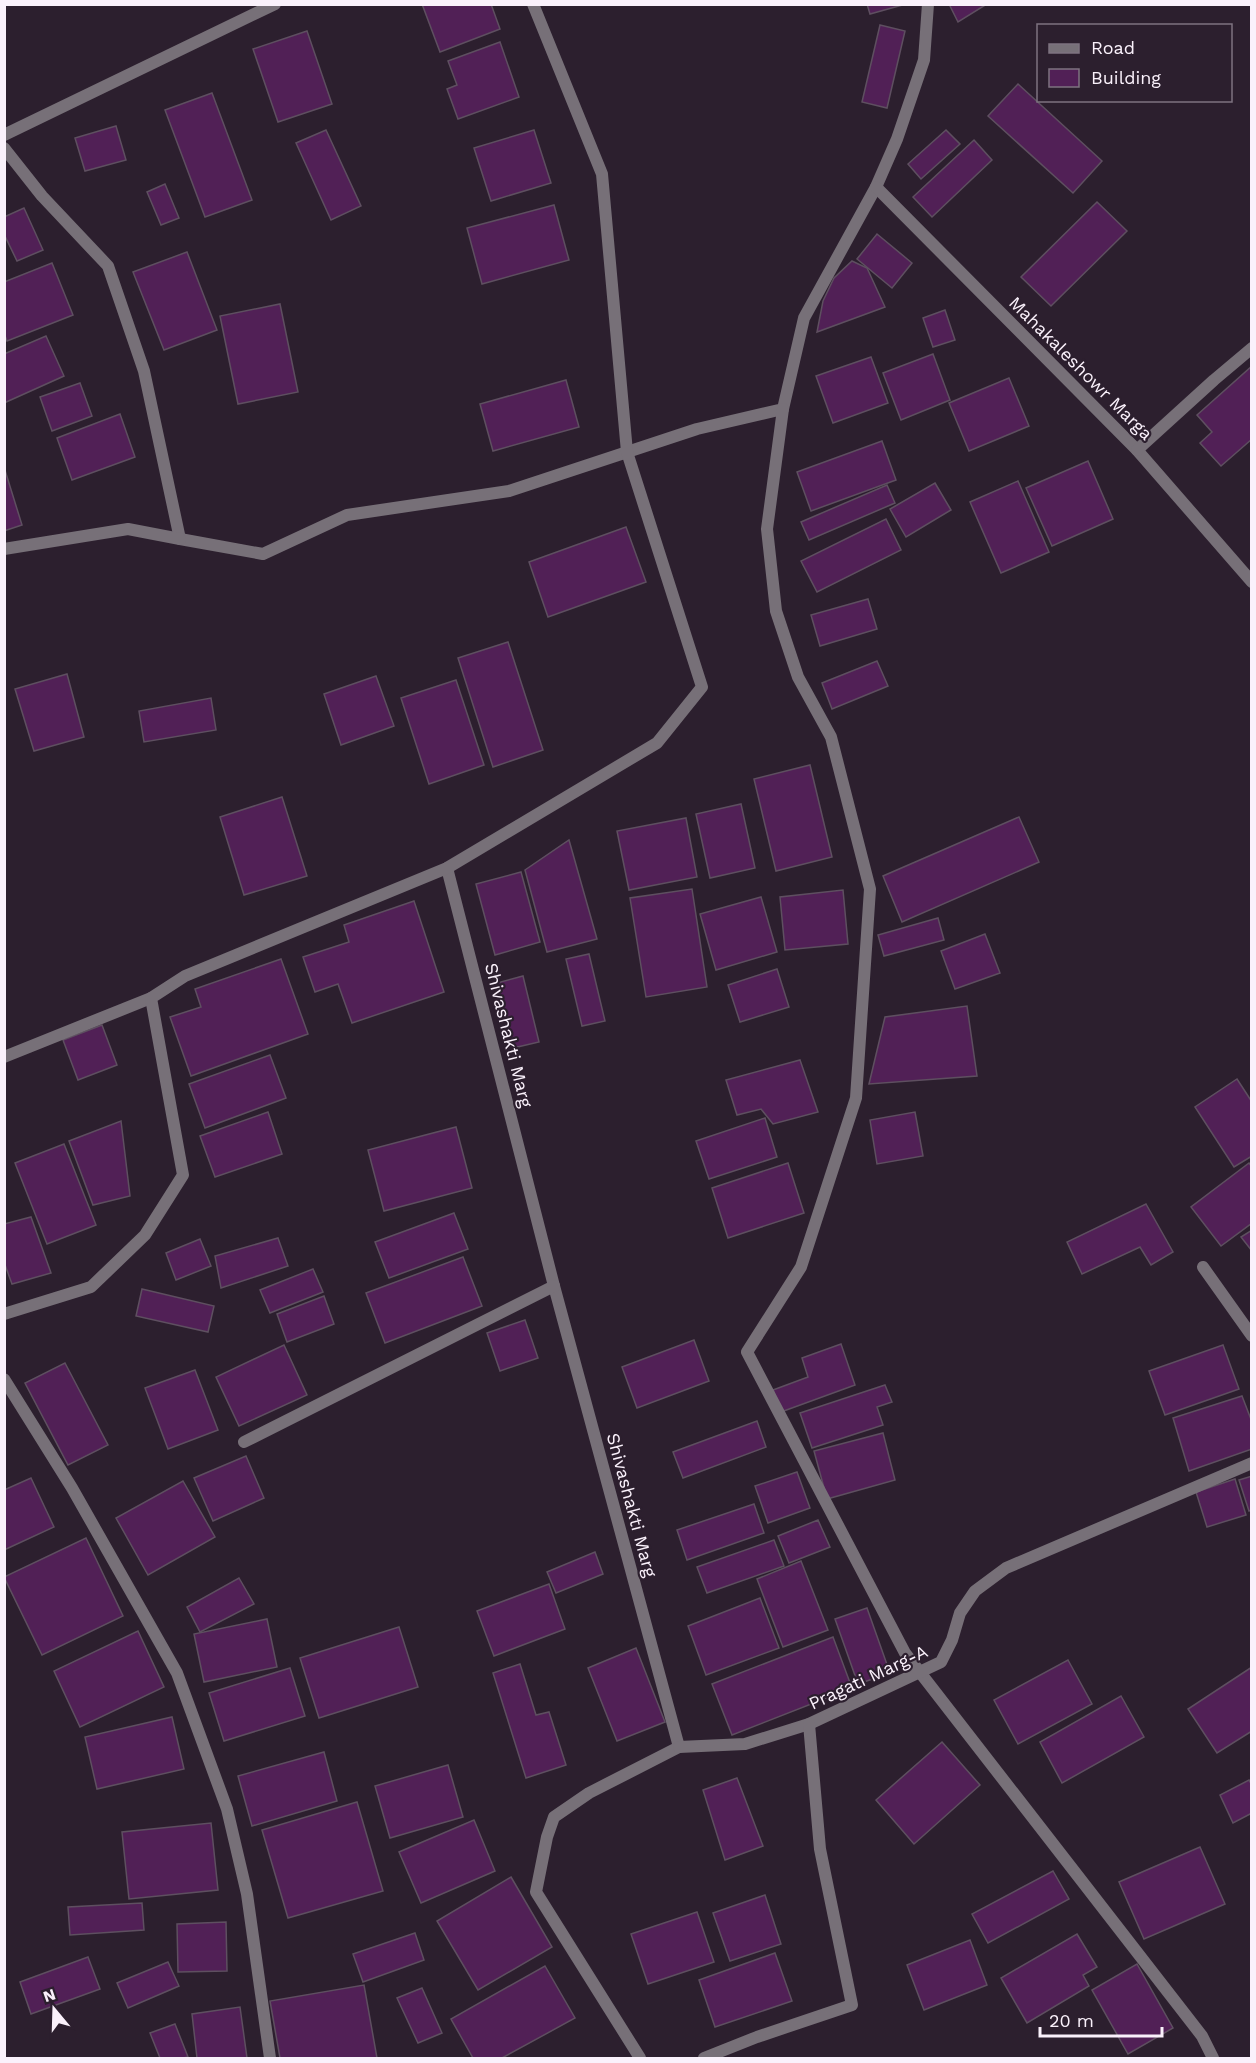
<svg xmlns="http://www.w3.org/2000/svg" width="1256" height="2063" font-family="'Work Sans',sans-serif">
  <rect width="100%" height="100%" fill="#2c1f2e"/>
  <g fill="#512056" stroke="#5e4f60" stroke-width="1.5">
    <polygon points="422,4 491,4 500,29 440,52"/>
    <polygon points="867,4 906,4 870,14"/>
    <polygon points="949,4 987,4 958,22"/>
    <polygon points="880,25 905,31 887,108 862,102"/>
    <polygon points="307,31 332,104 278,122 253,49"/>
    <polygon points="500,42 519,97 458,119 447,89 457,85 448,61"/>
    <polygon points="1018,84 1102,161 1073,193 988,116"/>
    <polygon points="212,93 252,200 205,217 165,110"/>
    <polygon points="116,126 126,160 85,171 75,138"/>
    <polygon points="326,130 361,206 331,220 296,143"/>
    <polygon points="534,130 551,183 491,201 474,148"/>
    <polygon points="946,130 960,144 921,179 908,164"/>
    <polygon points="974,140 992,160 932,217 913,197"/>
    <polygon points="165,184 179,218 161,225 147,192"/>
    <polygon points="1097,202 1127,231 1051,306 1021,277"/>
    <polygon points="554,205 569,260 482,284 467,228"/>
    <polygon points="24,208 43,250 17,261 4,234 4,217"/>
    <polygon points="877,234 912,263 892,288 857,259"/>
    <polygon points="187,252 217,330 164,350 133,272"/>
    <polygon points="852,261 867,268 885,307 817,332 823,301 834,278"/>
    <polygon points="52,263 73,315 7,341 4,333 4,282"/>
    <polygon points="280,304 298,392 238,404 220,316"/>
    <polygon points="945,310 955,340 933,347 923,318"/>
    <polygon points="46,336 64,376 4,403 4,354"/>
    <polygon points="933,354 950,400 901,420 883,373"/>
    <polygon points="871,357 888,403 833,423 816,376"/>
    <polygon points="1252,366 1252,439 1221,466 1200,443 1212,432 1197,415"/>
    <polygon points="1009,378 1029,426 969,451 949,403"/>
    <polygon points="566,380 579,427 493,451 480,404"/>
    <polygon points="80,383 92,416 52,431 40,397"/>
    <polygon points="120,414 135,457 72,480 57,438"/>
    <polygon points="882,441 896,480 811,511 797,472"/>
    <polygon points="1088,461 1113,519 1052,546 1026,488"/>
    <polygon points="4,467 22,525 4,531"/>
    <polygon points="1018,481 1049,552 1001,573 970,502"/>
    <polygon points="935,483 951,510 906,537 890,509"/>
    <polygon points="887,485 895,503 809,540 801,522"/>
    <polygon points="886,519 901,550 817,592 801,561"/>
    <polygon points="626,527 646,582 548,617 529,562"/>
    <polygon points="868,599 877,629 820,646 811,615"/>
    <polygon points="508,642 543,750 493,767 458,658"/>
    <polygon points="877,661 888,686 832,709 822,683"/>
    <polygon points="67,674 84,737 34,751 15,689"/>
    <polygon points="376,676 394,726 341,745 324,694"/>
    <polygon points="456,680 484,765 429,784 401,698"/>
    <polygon points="211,698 216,730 144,742 139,711"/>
    <polygon points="810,765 832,857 776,871 754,779"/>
    <polygon points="282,797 307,876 244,895 220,817"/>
    <polygon points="741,804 755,868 710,878 696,814"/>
    <polygon points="1019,817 1039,862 902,922 883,876"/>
    <polygon points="686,818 697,877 629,890 617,831"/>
    <polygon points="569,840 597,939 547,952 525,870"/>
    <polygon points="521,872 540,942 495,955 476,884"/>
    <polygon points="692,889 707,987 646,997 630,898"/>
    <polygon points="843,890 848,944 785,950 780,897"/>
    <polygon points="761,897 777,952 716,970 700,914"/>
    <polygon points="414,901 444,992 352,1023 338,984 315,992 303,957 349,942 344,925"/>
    <polygon points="938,918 944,940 884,956 878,935"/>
    <polygon points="985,934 1000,973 955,989 941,951"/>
    <polygon points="589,954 605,1021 582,1026 566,959"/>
    <polygon points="281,959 308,1034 191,1076 170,1017 201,1007 195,989"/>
    <polygon points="777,969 789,1007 740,1022 728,985"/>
    <polygon points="523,976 539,1042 513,1048 497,983"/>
    <polygon points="967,1006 977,1076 869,1084 885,1017"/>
    <polygon points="102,1025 117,1065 78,1080 63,1040"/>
    <polygon points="270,1055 286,1098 205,1128 189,1084"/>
    <polygon points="800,1060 818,1112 773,1124 761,1109 737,1115 726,1080"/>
    <polygon points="1237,1079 1252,1102 1252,1156 1234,1167 1195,1107"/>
    <polygon points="268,1112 282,1154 215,1177 200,1136"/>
    <polygon points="915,1112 923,1156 877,1164 870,1120"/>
    <polygon points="765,1118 777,1157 709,1179 696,1141"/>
    <polygon points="121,1121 130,1196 93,1205 69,1141"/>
    <polygon points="456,1127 472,1188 384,1211 368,1150"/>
    <polygon points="64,1144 96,1225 47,1244 15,1163"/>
    <polygon points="788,1163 804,1213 728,1238 712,1188"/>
    <polygon points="1249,1163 1252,1167 1252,1223 1221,1246 1191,1207"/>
    <polygon points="1146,1204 1173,1252 1151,1265 1140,1247 1082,1274 1067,1242"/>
    <polygon points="454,1213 468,1249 389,1278 375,1242"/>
    <polygon points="31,1217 51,1273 12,1284 4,1262 4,1224"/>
    <polygon points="1252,1230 1252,1251 1241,1237"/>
    <polygon points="278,1238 288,1266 221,1288 215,1256"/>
    <polygon points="200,1239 211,1266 176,1280 166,1253"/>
    <polygon points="463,1257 482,1306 385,1343 366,1293"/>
    <polygon points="313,1269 323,1292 270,1313 260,1290"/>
    <polygon points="142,1289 214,1306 208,1332 136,1316"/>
    <polygon points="324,1296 334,1324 287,1342 277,1314"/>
    <polygon points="525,1320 538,1358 500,1371 487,1333"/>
    <polygon points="694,1340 709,1381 637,1408 622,1367"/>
    <polygon points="841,1344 855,1385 781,1412 773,1390 808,1377 802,1358"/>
    <polygon points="284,1345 307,1395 239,1426 216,1377"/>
    <polygon points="1223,1345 1239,1389 1165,1415 1149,1371"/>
    <polygon points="65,1363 108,1445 68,1465 25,1383"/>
    <polygon points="195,1370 218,1430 168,1449 145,1388"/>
    <polygon points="885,1385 892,1402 877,1407 883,1425 812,1448 800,1413"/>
    <polygon points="1242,1396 1252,1422 1252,1449 1189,1471 1173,1418"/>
    <polygon points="757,1421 766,1447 683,1478 673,1452"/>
    <polygon points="883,1433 895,1480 827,1499 814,1451"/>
    <polygon points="246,1456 264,1498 213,1521 194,1478"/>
    <polygon points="797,1472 810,1508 768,1523 755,1486"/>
    <polygon points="1252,1476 1252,1510 1249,1511 1239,1480"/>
    <polygon points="31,1478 54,1527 4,1550 4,1490"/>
    <polygon points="1235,1479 1246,1515 1207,1527 1196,1492"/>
    <polygon points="183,1481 215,1537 148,1575 116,1518"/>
    <polygon points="754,1504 764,1533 687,1560 677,1530"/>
    <polygon points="818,1520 830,1547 789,1563 778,1536"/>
    <polygon points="86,1538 123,1616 42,1655 4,1577"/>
    <polygon points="774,1540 784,1566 707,1593 697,1567"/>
    <polygon points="595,1552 603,1574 556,1593 547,1572"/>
    <polygon points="801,1561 828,1630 783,1647 757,1579"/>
    <polygon points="239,1578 254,1604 200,1632 187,1607"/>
    <polygon points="549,1584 565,1629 494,1656 477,1611"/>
    <polygon points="760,1598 779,1648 706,1675 688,1626"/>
    <polygon points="867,1608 890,1673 858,1684 835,1619"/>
    <polygon points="267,1619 277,1667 204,1682 194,1634"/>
    <polygon points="399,1627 418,1687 319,1718 300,1658"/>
    <polygon points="138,1631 164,1687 80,1727 54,1671"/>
    <polygon points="833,1637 852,1688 732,1735 712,1684"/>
    <polygon points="636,1648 665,1722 617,1741 588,1668"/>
    <polygon points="1068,1660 1092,1704 1018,1744 994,1700"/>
    <polygon points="520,1664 536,1715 549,1712 566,1765 526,1778 493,1673"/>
    <polygon points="1252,1667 1252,1731 1217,1753 1188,1709"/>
    <polygon points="290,1668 305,1716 224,1741 209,1693"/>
    <polygon points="1121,1696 1144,1737 1062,1783 1040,1742"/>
    <polygon points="172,1717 184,1769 97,1789 85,1737"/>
    <polygon points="942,1742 980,1785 914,1844 876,1800"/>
    <polygon points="324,1752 337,1801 252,1826 238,1776"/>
    <polygon points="448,1765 463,1817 390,1838 375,1786"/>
    <polygon points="737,1778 763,1846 725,1860 703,1790"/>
    <polygon points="1249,1780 1252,1785 1252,1813 1233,1823 1220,1795"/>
    <polygon points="357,1802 383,1891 288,1918 262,1830"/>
    <polygon points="474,1820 495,1871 421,1903 399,1852"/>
    <polygon points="211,1823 218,1890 129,1899 122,1832"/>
    <polygon points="1200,1847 1225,1904 1144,1939 1119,1882"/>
    <polygon points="1053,1871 1069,1899 988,1943 972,1914"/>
    <polygon points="511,1877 552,1947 478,1990 437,1921"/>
    <polygon points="765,1895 781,1944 730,1961 713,1913"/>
    <polygon points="142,1903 144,1930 70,1935 68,1907"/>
    <polygon points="697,1912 714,1962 648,1984 631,1934"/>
    <polygon points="226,1922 227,1971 178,1972 177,1924"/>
    <polygon points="415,1933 424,1960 363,1982 353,1954"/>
    <polygon points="1077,1934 1097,1967 1083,1975 1089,1986 1027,2023 1001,1978"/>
    <polygon points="970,1940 987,1985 924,2010 907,1965"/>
    <polygon points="775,1953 792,2001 715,2027 699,1980"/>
    <polygon points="88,1957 100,1989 31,2014 20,1982"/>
    <polygon points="168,1962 179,1986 128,2008 117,1983"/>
    <polygon points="1137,1964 1173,2028 1128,2054 1092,1990"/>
    <polygon points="545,1966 575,2018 502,2058 473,2058 451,2019"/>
    <polygon points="364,1985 377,2058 280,2058 270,2001"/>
    <polygon points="422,1988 442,2033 418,2043 397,1998"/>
    <polygon points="240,2007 247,2058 197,2058 192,2014"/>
    <polygon points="175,2024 188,2057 183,2058 160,2058 150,2033"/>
  </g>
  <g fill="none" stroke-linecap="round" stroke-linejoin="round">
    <g stroke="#777078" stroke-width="12">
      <polyline points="4,135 275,4"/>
      <polyline points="4,148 42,196 108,266 144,371 180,539 263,554 347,515 509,491 697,429 783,409 804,318 876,187 897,139 924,60 928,4"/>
      <polyline points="876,187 1137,450 1252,582"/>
      <polyline points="783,409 767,529 776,611 798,677 831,737 870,889 856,1098 801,1267 747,1352 905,1653 1202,2036 1213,2058"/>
      <polyline points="1137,450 1214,380 1252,348"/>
      <polyline points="4,549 128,529 180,539"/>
      <polyline points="447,868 554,1286 679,1747 589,1793 554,1817 547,1837 536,1892 640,2058"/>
      <polyline points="4,1057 151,998"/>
      <polyline points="1203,1267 1252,1336"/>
      <polyline points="4,1314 91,1287 145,1235 183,1175 151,998 185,976 447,868 657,743 702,687 627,452 602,174 533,4"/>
      <polyline points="4,1379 72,1488 177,1673 227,1809 247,1894 270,2058"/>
      <polyline points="244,1442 554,1286"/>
      <polyline points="679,1747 745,1744 809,1724 941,1662 952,1640 960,1613 975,1591 1006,1568 1252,1463"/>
      <polyline points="704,2058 757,2037 852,2005 820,1849 809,1724"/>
    </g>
  </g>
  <g text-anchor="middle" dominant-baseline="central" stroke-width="4.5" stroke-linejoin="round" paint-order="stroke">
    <g font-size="18" fill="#faf1fb" stroke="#2c1f2e">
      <text transform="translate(1081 368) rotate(45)">Mahakaleshowr Marga</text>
      <text transform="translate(509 1035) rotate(76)">Shivashakti Marg</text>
      <text transform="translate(632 1505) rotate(75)">Shivashakti Marg</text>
      <text transform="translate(868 1677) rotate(-25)">Pragati Marg-A</text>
    </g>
  </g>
  <rect width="1256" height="2063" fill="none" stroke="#faf1fb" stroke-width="12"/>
  <rect x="1037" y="24" width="195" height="78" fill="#2c1f2e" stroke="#7e7380" stroke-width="1.5"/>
  <rect x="1049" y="44" width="30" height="9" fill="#777078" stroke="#7e7380" stroke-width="1.5"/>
  <text x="1091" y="54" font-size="18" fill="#faf1fb">Road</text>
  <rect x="1049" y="69" width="30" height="18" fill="#512056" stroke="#7e7380" stroke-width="1.5"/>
  <text x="1091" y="84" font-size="18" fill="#faf1fb">Building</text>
  <g transform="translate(54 2009) rotate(341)" stroke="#2c1f2e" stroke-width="4.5" paint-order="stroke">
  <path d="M0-4.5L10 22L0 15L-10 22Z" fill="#faf1fb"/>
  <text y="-9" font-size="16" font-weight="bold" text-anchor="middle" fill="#faf1fb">N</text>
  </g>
  <path d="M1040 2027v9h122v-9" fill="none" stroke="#faf1fb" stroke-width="3"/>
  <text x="1049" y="2027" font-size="18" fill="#faf1fb" stroke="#2c1f2e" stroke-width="4.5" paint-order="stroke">20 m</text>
</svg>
